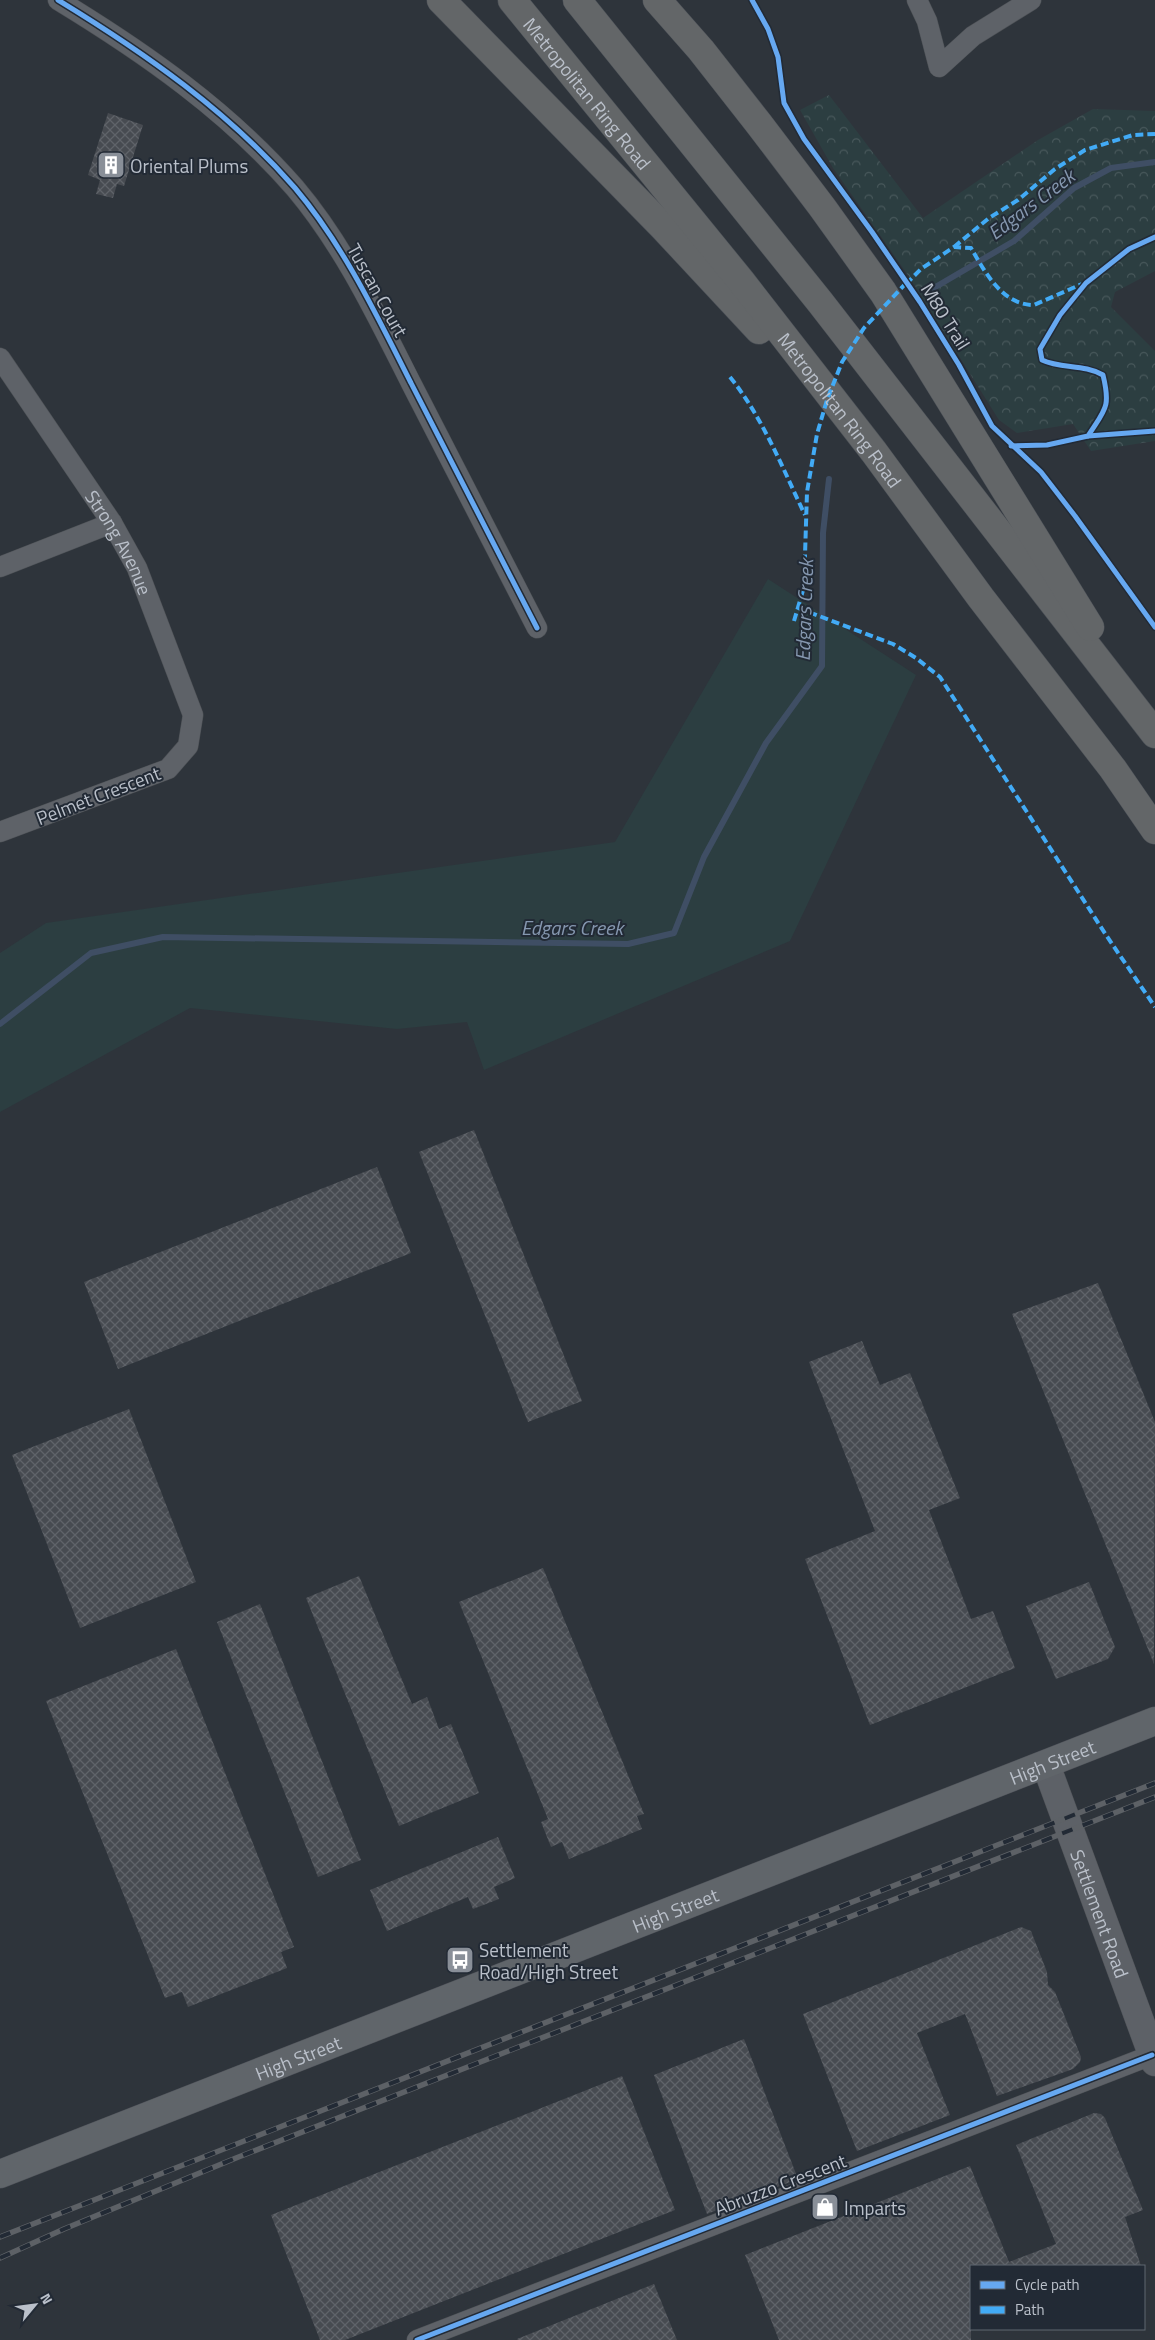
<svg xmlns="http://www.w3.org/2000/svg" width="1155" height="2340" font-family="'Titillium Web',sans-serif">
  <defs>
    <pattern id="park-crowns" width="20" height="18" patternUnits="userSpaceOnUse" patternTransform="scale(1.25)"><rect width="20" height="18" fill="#2c3e41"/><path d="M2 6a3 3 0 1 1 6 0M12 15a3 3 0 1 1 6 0" fill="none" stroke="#48585b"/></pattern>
    <pattern id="building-cross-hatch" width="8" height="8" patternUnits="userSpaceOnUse" patternTransform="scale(1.25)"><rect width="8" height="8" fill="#474b51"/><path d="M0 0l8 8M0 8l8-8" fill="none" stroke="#5f6369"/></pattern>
  </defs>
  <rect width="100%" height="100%" fill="#2e343b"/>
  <polygon fill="#2c3e41" points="768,579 916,675 790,941 484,1070 467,1022 397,1029 190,1008 0,1112 0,953 46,923 615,842"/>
  <polygon fill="url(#park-crowns)" points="829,95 923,218 1038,140 1093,109 1155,111 1155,271 1115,292 1111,307 1155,351 1155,441 1091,451 1073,424 1017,433 999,420 910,278 833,168 800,110"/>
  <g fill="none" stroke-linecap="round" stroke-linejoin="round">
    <g stroke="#3f4e64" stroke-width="6">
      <polyline points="932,289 1014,241 1074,188 1111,168 1155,162"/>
      <polyline points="0,1024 91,953 163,937 628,944 674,933 704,857 766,743 822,666 823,533 829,479"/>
    </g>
  </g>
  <g fill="url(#building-cross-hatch)">
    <polygon points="108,113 143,125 124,186 117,184 113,198 96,194 100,180 88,175"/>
    <polygon points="474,1130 582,1401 528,1422 419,1152"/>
    <polygon points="377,1167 411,1253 118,1369 84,1282"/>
    <polygon points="1098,1283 1155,1422 1154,1664 1012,1314"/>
    <polygon points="862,1341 880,1385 910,1373 960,1498 929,1510 971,1619 993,1611 1015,1668 870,1725 805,1559 875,1531 809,1362"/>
    <polygon points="129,1409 196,1582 80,1628 12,1455"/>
    <polygon points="543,1568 644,1814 637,1816 642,1829 569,1859 562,1842 551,1847 541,1822 548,1819 459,1602"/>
    <polygon points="359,1576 412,1704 427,1697 439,1729 451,1724 479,1793 399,1826 306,1598"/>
    <polygon points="1089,1582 1115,1647 1108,1659 1056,1679 1026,1606"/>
    <polygon points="260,1604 361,1860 318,1877 217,1622"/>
    <polygon points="176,1649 294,1947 281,1952 287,1968 188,2007 182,1992 165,1998 46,1701"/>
    <polygon points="498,1837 515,1878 494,1887 499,1899 473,1909 468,1897 387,1931 370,1890"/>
    <polygon points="1021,1927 1031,1931 1047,1972 1048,1985 1055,1992 1081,2057 1080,2062 1073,2069 997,2096 965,2014 917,2033 950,2115 857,2151 803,2014"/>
    <polygon points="744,2039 798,2179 707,2214 654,2075"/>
    <polygon points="622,2076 675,2210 345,2340 320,2340 271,2215"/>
    <polygon points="1094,2113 1101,2114 1105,2118 1143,2210 1125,2217 1141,2266 971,2266 971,2340 779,2340 745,2255 970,2166 1009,2262 1056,2244 1016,2145"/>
    <polygon points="654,2284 677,2340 518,2340 517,2339"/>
  </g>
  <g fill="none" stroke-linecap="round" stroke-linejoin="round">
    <defs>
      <g id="street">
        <path d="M58,0C145,53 228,111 295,188C344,246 377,316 411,383C453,465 495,547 537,628"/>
        <polyline points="917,0 927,21 939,67 973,36 1031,0"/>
        <path id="s1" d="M0,358L112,523L137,568L193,715L188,746L168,769L0,832"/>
        <polyline points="0,567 112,523"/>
        <polyline points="417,2340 1152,2055"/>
      </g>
      <g id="secondary">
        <path id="s2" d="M1046,1765L1155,2062"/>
      </g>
      <g id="primary">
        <path id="s3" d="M0,2174L1155,1721"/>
      </g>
      <g id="highway">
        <polyline points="441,0 663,227 759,330"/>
        <path id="s4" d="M512,0L741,281L874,452L981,598L1113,769L1155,830"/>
        <polyline points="577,0 820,302 1155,734"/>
        <polyline points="657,0 701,50 759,124 822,207 883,292 1090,627"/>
      </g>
    </defs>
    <use href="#street" stroke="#4c5055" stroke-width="21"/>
    <use href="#secondary" stroke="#4c5055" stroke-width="29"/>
    <use href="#primary" stroke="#4c5057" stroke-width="29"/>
    <use href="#highway" stroke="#4b5057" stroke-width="29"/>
    <use href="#street" stroke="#5e6268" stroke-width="20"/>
    <use href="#secondary" stroke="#5d6167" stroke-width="28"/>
    <use href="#primary" stroke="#60656a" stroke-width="28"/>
    <use href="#highway" stroke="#636668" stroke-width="28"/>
    <defs>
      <g id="rail">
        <polyline points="0,2237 1155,1783"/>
        <polyline points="0,2258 64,2229 236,2158 1155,1797"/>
      </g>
    </defs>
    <use href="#rail" stroke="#5d6166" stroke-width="5.5"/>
    <use href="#rail" stroke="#222a35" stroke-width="4" stroke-dasharray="11" stroke-linecap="butt"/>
    <g stroke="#42abf6" stroke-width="4" stroke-dasharray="8 4" stroke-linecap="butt">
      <polyline points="954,247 989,218 1018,200 1055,169 1085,150 1133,135 1155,134"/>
      <path d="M906,284L921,269L954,247L971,248C985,272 1002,305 1034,305L1082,284"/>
      <path d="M730,377C763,418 782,467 805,515"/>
      <polyline points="798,608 893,644 916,658 940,677 1106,935 1155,1007"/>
      <polyline points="794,621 804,587 807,492 817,434 827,400 842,362 864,328 909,280"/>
    </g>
    <defs>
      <g id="cycleway">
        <path d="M58,0C145,53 228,111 295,188C344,246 377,316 411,383C453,465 495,547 537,628"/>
        <polyline points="752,0 768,29 778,57 784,103 804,139 872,232 920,302 959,365 992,426 1041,472 1075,516 1155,627"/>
        <polyline points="1088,436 1155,431"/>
        <path d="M1011,446L1047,445L1088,436C1105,409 1111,408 1103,375C1084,364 1061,369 1042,360L1040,349L1060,315L1086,283L1129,249L1155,237"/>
        <polyline points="417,2340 1152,2055"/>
      </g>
    </defs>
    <use href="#cycleway" stroke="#222a35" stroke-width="8"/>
    <use href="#cycleway" stroke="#66a8f1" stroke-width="5"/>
  </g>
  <defs>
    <symbol id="building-square" viewBox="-11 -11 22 22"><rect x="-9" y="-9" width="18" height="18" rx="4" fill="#898f98" stroke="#222a35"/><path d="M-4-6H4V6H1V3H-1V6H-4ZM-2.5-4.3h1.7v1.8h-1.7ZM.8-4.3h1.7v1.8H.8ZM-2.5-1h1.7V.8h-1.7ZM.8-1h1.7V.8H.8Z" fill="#fff"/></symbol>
    <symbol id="bus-square" viewBox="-11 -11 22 22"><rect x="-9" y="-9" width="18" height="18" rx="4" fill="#898f98" stroke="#222a35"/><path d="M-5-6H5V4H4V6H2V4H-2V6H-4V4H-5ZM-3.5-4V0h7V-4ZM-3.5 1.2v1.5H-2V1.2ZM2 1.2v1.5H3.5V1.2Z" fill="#fff"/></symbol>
    <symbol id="shop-square" viewBox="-11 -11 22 22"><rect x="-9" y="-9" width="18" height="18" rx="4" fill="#898f98" stroke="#222a35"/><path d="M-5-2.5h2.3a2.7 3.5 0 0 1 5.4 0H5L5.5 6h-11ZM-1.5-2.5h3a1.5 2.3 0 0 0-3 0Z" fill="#fff"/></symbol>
  </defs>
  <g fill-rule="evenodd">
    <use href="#building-square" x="95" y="149" width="32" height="32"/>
    <use href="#bus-square" x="444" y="1944" width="32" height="32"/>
    <use href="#shop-square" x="809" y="2191" width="32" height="32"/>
  </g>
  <g text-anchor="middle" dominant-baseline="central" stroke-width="4" stroke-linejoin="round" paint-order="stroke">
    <g font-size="19" fill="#bac0ca" stroke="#222a35">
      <text stroke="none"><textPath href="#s4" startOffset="120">Metropolitan Ring Road</textPath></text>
      <text transform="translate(378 290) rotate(61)">Tuscan Court</text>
      <text transform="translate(946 316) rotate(58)">M80 Trail</text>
      <text stroke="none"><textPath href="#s4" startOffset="525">Metropolitan Ring Road</textPath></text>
      <text stroke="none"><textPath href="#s1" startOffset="220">Strong Avenue</textPath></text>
      <text transform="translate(98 795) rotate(-21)">Pelmet Crescent</text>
      <text stroke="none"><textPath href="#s3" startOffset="1130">High Street</textPath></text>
      <text stroke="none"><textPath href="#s3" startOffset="725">High Street</textPath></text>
      <text stroke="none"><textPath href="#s2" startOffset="158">Settlement Road</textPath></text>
      <text stroke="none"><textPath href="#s3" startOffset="320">High Street</textPath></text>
      <text transform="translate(780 2184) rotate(-21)">Abruzzo Crescent</text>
    </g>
    <g font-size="19" fill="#bac0ca" stroke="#222a35" text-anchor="start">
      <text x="130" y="165">Oriental Plums</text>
      <text x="479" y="1949">Settlement<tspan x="479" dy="22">Road/High Street</tspan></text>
      <text x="844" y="2207">Imparts</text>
    </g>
    <g font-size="20" font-style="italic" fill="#8597af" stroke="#222a35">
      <text transform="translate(1031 204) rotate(-37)">Edgars Creek</text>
      <text transform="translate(804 610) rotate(-88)">Edgars Creek</text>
      <text x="572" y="927">Edgars Creek</text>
    </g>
  </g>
  <rect x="970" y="2265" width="175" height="65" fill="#222a35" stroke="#5f6671"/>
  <rect x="980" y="2281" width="25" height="8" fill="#66a8f1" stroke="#5f6671"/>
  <text x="1015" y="2290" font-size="15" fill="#bac0ca">Cycle path</text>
  <rect x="980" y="2306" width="25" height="8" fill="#42abf6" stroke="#5f6671"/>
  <text x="1015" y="2315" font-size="15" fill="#bac0ca">Path</text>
  <g transform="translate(35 2305) rotate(61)" stroke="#222a35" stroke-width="4" paint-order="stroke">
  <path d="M0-4L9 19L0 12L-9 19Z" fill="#bac0ca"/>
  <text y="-8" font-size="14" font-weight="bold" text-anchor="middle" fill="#bac0ca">N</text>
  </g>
</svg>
